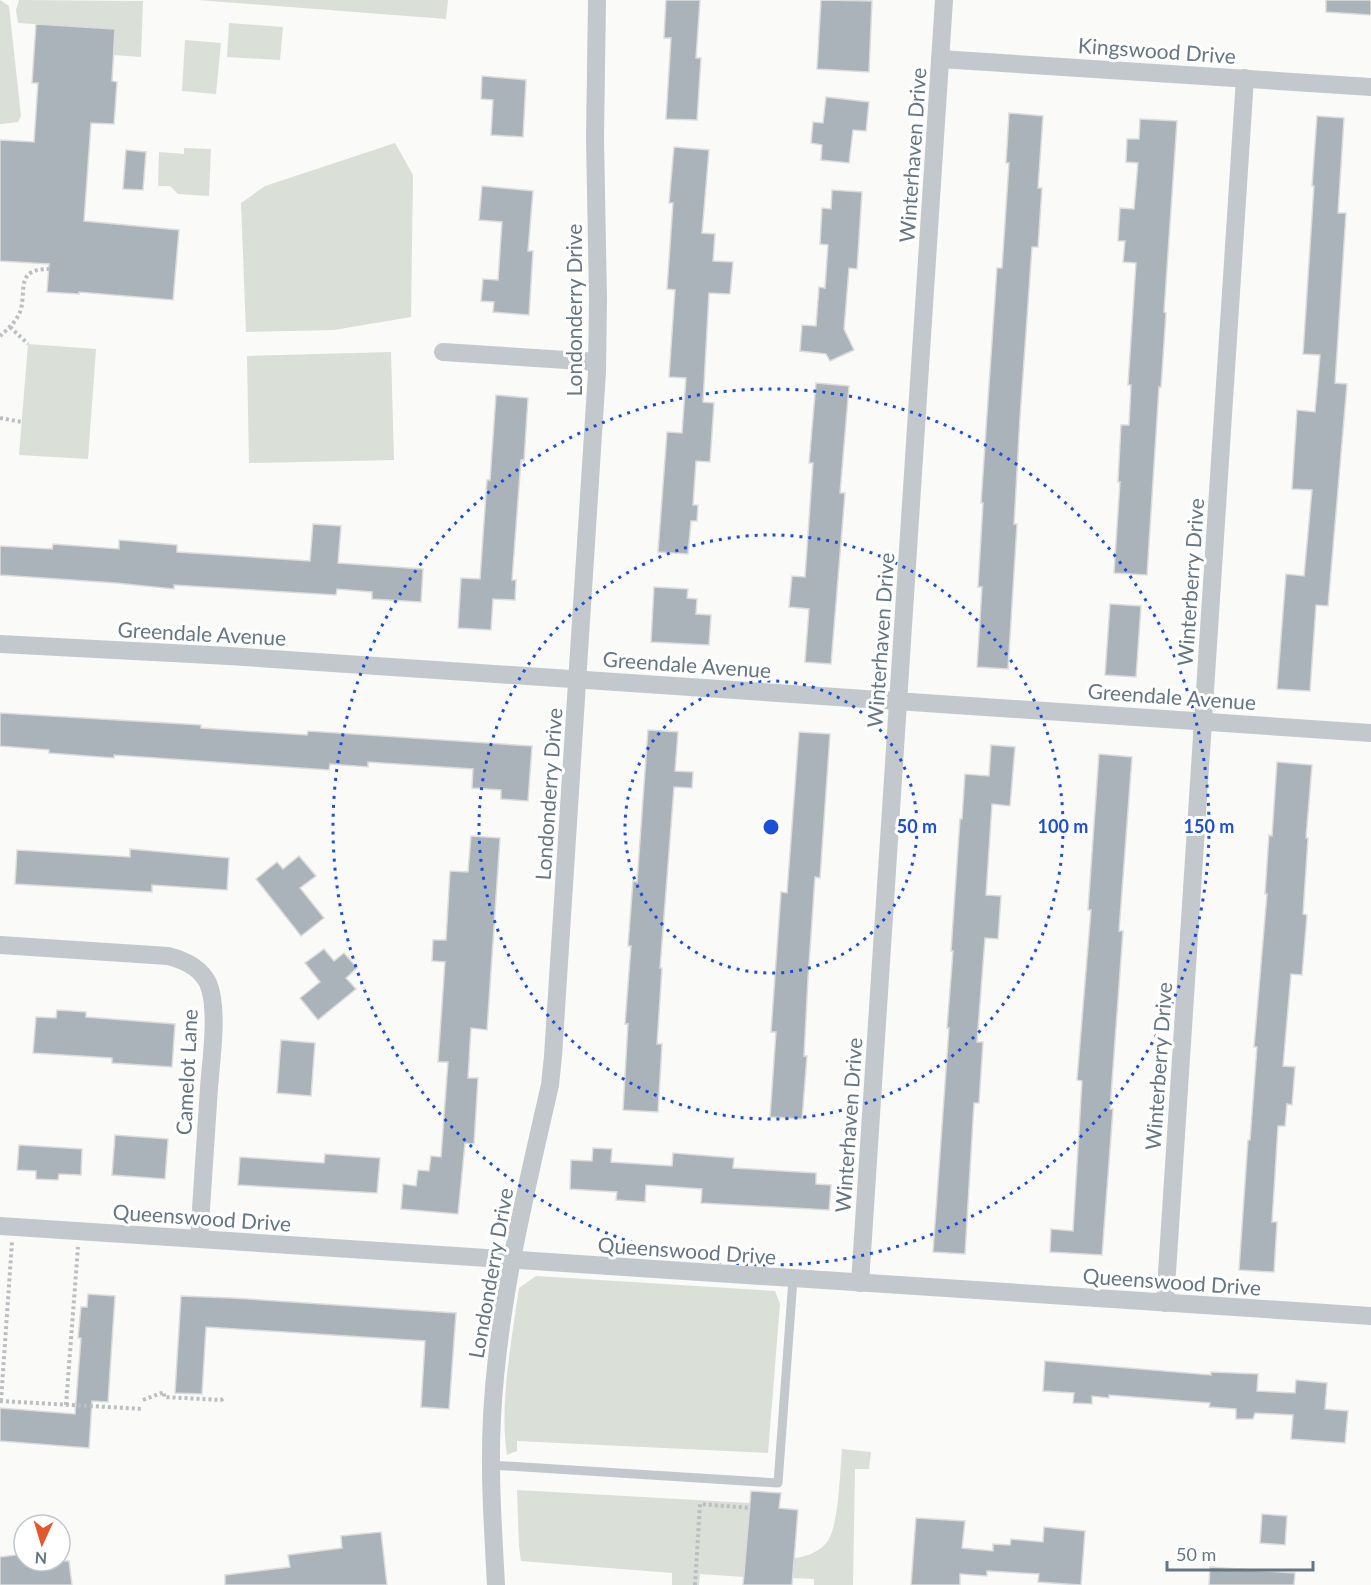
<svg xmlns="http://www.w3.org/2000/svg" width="1371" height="1585" font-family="Lato,sans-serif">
  <rect width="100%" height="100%" fill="#fafaf8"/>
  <g fill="#dadfd7">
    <polygon points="0,0 9,6 21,116 18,122 2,124 0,124"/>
    <polygon points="19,0 143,1 141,57 114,55 115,29 18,23 16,10"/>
    <polygon points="197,0 448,0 446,19"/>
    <polygon points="229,23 283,27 280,60 227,57"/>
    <polygon points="185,40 221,43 216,94 182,91"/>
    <polygon points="395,143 413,175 411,317 334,330 246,332 241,203 265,186"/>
    <polygon points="184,148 211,149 209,196 178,194 170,186 158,186 159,152 184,154"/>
    <polygon points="28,344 96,349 88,459 19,455"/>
    <polygon points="391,352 394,460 249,463 247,356"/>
    <path d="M536,1276L775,1291L780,1304L768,1453L517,1441V1451L507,1455C499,1405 512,1339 519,1288Z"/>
    <path d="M842,1449L871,1452L869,1469H855L853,1585H814V1579L792,1578L794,1558C804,1558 821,1551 827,1542C839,1527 840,1470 842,1449Z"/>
    <polygon points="517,1490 750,1503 744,1577 700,1574 699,1585 672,1585 672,1573 521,1561 519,1546"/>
  </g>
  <g fill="#aab3b9" stroke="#dcdcda" stroke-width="1.5">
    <polygon points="666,0 700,0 696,58 701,58 697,120 666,119 671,38 664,38"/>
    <polygon points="821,0 872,1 869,72 817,69"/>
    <polygon points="1326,0 1371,0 1371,15 1326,12"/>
    <polygon points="36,24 115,29 112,81 117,82 114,124 91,123 84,221 179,230 173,300 79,292 79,294 47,292 49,264 0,261 0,140 34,142 38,83 32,83"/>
    <polygon points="482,76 526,80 523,137 491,135 493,100 481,99"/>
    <polygon points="826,97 869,102 866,131 853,130 849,163 821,160 822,145 811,143 813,122 823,123"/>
    <polygon points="1009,113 1043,116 1038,188 1042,188 1038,247 1032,247 1020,417 1014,524 1017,524 1008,669 977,667 982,587 978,587 983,503 981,503 997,268 1002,268 1009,163 1006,163"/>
    <polygon points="1317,116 1344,118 1338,213 1346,213 1335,383 1347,384 1328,606 1316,605 1310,691 1277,689 1286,574 1304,576 1312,490 1292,489 1297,410 1315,412 1320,355 1303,354 1314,186 1312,186"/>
    <polygon points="1140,119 1177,121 1164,312 1166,313 1161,387 1159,387 1147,575 1114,573 1120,482 1118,482 1121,425 1129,425 1131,385 1128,385 1136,263 1123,262 1125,241 1118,241 1120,208 1134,209 1138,163 1126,162 1127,139 1139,139"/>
    <polygon points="674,147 709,150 702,233 715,234 713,261 733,262 730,294 709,293 703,402 714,403 710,462 696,461 693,505 698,505 697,521 691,521 688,554 658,552 667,432 682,433 686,378 669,377 675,290 667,289 673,203 669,203"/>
    <polygon points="126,150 146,152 143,190 123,189"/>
    <polygon points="482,186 533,191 528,251 533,251 529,315 493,312 494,302 481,301 483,279 498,280 502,222 479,220"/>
    <polygon points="832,190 862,192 857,269 849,268 844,329 854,350 830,361 826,354 800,351 802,325 816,326 819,287 825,288 828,245 820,244 822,208 831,209"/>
    <polygon points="816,383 849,386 840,493 845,493 831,664 805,662 809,609 789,607 792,576 805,577 813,463 809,463"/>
    <polygon points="496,395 528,398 524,460 521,460 512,580 516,580 515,600 493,599 491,630 458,628 461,578 480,579 487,480 490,480"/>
    <polygon points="313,524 341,526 338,563 423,569 421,602 372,599 372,592 337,589 336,595 174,585 174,589 116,583 0,575 0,546 52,549 53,544 119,549 119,540 177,545 177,552 310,561"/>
    <polygon points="654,587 688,589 687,598 697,599 696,614 711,615 709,645 651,642"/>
    <polygon points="1110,604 1141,606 1136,677 1105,675"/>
    <polygon points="0,713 201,725 201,728 307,735 308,731 532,746 528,801 501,799 501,790 472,788 473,769 368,762 368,767 330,764 329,770 114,755 114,758 49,753 49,750 0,746"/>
    <polygon points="648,730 678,732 675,771 693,772 692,788 674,787 660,968 662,968 657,1044 662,1044 658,1112 623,1110 628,1024 625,1024 631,946 628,946 633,881 637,882"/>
    <polygon points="799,732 830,734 820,878 815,877 808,978 804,1056 807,1056 802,1119 770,1117 776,1032 771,1032 781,892 787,893"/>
    <polygon points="991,745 1015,747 1010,806 992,804 986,895 1001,896 998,939 985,938 977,1042 983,1042 979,1103 974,1103 965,1254 933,1252 949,1028 947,1028 953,951 951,951 960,819 962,819 965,774 989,776"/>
    <polygon points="1099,754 1132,757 1119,931 1123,931 1110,1109 1113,1109 1102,1255 1050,1252 1051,1229 1073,1231 1082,1081 1077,1080 1091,910 1088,910"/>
    <polygon points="1277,762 1312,765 1306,838 1308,838 1303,914 1307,915 1302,975 1291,974 1283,1066 1295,1067 1292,1105 1287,1104 1285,1126 1278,1126 1272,1222 1277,1222 1274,1272 1239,1270 1248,1140 1250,1140 1257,1047 1254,1047 1267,894 1265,894 1269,835 1272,836"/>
    <polygon points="471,836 500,838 487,1030 471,1028 468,1078 478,1078 474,1144 465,1143 458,1214 401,1209 403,1184 416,1186 418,1170 429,1171 431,1156 441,1157 448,1062 438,1062 445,962 432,961 433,940 446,940 450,871 468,872"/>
    <polygon points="130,849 229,858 227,890 152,885 152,892 15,884 17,850 130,857"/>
    <polygon points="299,856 316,876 300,888 324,918 301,936 256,879 277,862 283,869"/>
    <polygon points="324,949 334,961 344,953 357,968 346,978 356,989 318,1020 300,998 320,982 305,963"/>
    <polygon points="57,1010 86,1012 86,1017 175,1024 172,1067 112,1063 112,1058 33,1053 36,1017 56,1018"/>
    <polygon points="281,1040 315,1043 311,1096 277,1093"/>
    <polygon points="115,1135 168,1139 165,1179 112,1175"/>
    <polygon points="19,1145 82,1149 81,1175 59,1174 58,1180 36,1179 36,1171 17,1170"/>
    <polygon points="593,1148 612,1149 611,1162 672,1166 673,1153 734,1158 733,1168 816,1173 816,1184 831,1185 829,1210 701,1203 702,1189 646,1185 645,1202 616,1200 617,1192 570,1189 571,1160 592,1161"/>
    <polygon points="325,1154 380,1158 377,1193 238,1185 240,1157 324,1163"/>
    <polygon points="88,1294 115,1296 108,1402 92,1401 89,1448 0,1441 0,1408 75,1414 81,1338 78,1338 81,1307 87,1307"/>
    <polygon points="181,1296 232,1298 456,1313 449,1409 421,1407 425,1341 206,1327 202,1394 175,1393"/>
    <polygon points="1045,1361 1211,1375 1211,1372 1258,1374 1257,1391 1295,1393 1296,1380 1327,1383 1325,1409 1348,1411 1345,1443 1291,1439 1293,1415 1255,1413 1253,1419 1236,1419 1236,1409 1209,1407 1210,1403 1109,1395 1109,1398 1092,1396 1092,1404 1073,1403 1074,1393 1043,1391"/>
    <polygon points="751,1491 781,1493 779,1508 798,1510 792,1585 743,1585"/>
    <polygon points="1262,1514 1287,1516 1285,1545 1260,1543"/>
    <polygon points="916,1518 965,1521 962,1548 993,1551 993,1544 1010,1545 1011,1539 1043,1542 1044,1527 1085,1531 1081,1585 1038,1582 1039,1574 987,1571 987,1576 960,1574 960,1585 911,1585"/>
    <polygon points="381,1532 387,1585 225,1585 225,1575 290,1567 288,1555 342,1548 341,1536"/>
    <polygon points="24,1554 24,1561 69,1561 72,1585 0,1585 0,1557"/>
    <polygon points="1210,1567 1295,1573 1294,1585 1209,1585"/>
  </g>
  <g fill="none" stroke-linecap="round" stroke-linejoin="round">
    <g stroke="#bbbfc2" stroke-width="4" stroke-dasharray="3 3" stroke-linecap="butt">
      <polyline points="10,327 28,344"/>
      <path d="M0,336C8,329 18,320 21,309C26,288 16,269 49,269"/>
      <polyline points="0,418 22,422"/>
      <polyline points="143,1400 164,1392 164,1397 221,1400 225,1397"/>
      <polyline points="0,1401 143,1409"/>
      <polyline points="1,1401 12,1242"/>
      <polyline points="66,1405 78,1247"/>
      <polyline points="695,1585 700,1504 750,1508"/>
    </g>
    <polyline stroke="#c3c8cc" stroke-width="9" points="491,1465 778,1483 793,1279"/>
    <g stroke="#c3c8cc" stroke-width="18">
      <polyline points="940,59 1371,87"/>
      <polyline points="443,352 597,362"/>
      <polyline points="0,644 229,656 1371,733"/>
      <path d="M0,945L168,956C184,960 200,967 208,983C219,1009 211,1059 209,1088C206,1138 202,1188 199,1239"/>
      <polyline points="0,1226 1371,1316"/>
      <polyline points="860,1283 944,0"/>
      <polyline points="1165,1303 1245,78"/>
      <path d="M496,1585C493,1529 489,1473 492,1417C498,1304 525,1194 550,1085L553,1056L597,372L598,299L595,138L597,0"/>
    </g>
  </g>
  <g fill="none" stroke="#1d4ed8" stroke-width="3" stroke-dasharray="3 6">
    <circle cx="771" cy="827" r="146"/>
    <circle cx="771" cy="827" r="292"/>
    <circle cx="771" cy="827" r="438"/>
  </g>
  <g text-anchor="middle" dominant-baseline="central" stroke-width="6" stroke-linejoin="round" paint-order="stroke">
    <g font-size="21" fill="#657683" stroke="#fff">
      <text transform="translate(1157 50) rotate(4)">Kingswood Drive</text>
      <text transform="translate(912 155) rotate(-86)">Winterhaven Drive</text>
      <text transform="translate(573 310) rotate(-90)">Londonderry Drive</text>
      <text transform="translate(1190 582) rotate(-86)">Winterberry Drive</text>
      <text transform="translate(202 633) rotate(3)">Greendale Avenue</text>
      <text transform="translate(880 640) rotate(-86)">Winterhaven Drive</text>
      <text transform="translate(687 664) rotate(4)">Greendale Avenue</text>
      <text transform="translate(1172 696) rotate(4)">Greendale Avenue</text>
      <text transform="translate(548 794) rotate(-86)">Londonderry Drive</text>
      <text transform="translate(1158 1066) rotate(-86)">Winterberry Drive</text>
      <text transform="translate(186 1072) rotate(-87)">Camelot Lane</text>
      <text transform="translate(848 1125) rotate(-86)">Winterhaven Drive</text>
      <text transform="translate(202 1217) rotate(4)">Queenswood Drive</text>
      <text transform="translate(687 1250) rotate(4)">Queenswood Drive</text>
      <text transform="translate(490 1273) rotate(-80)">Londonderry Drive</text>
      <text transform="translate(1172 1281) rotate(4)">Queenswood Drive</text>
    </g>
  </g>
  <circle cx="771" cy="827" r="9" fill="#1d4ed8" stroke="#fff" stroke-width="3"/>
  <g font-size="18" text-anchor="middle" font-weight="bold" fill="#1d4ed8" stroke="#fff" stroke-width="6" stroke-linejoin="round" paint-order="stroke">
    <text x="917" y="833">50 m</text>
    <text x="1063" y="833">100 m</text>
    <text x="1209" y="833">150 m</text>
  </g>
  <g transform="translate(42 1543) rotate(184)"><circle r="28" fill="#ffffff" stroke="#c1c8cd" stroke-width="1.5"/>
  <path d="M0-4.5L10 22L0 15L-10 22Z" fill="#e4572e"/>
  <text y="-9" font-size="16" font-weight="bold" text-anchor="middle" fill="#657683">N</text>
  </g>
  <path d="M1167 1561v9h146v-9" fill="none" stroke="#657683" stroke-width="3"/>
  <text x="1176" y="1561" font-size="18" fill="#657683" stroke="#ffffff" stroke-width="4.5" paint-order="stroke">50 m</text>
</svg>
